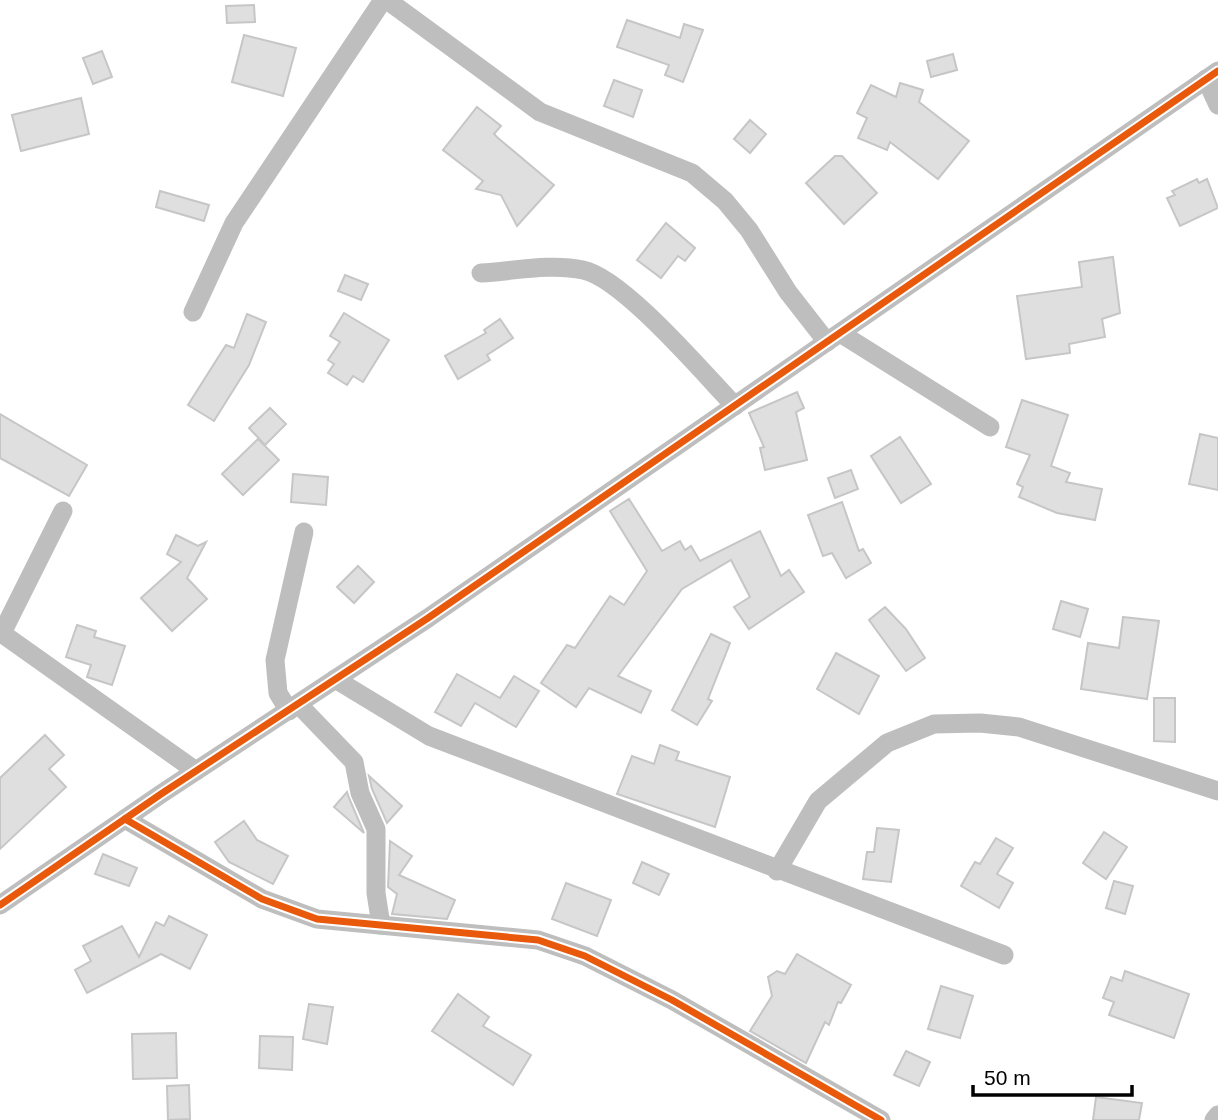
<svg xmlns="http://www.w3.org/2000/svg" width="1218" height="1120" font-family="Arial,sans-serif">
  <rect width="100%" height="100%" fill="#fff"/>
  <g fill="#dfdfdf" stroke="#c6c6c6" stroke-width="2">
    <polygon points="254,5 255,22 227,23 226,6"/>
    <polygon points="627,20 680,38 684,24 703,30 683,82 665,75 669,65 617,47"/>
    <polygon points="244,35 296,48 283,96 232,82"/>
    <polygon points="102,51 112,77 93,84 83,58"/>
    <polygon points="953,54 957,70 931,77 927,61"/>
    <polygon points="614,80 642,90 633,117 604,106"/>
    <polygon points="900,83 923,90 919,102 969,141 938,179 890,142 887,150 858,138 867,118 857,113 871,85 896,97"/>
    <polygon points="81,98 89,134 21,151 12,115"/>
    <polygon points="477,107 501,126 494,134 498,138 554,185 517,226 501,195 476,189 483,181 443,150"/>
    <polygon points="750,120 766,134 750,153 734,139"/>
    <polygon points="835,156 842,156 877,193 844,224 806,183"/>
    <polygon points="1197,179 1199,183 1207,179 1218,208 1180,226 1167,198 1175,195 1172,191"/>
    <polygon points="160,191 209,205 204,221 156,207"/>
    <polygon points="666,223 695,248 685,261 678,256 661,278 637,260"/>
    <polygon points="1113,257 1120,313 1102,319 1105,337 1069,344 1070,353 1026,359 1017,296 1082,287 1079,262"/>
    <polygon points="345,275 368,284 361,300 338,291"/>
    <polygon points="344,313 389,340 363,382 353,376 347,385 328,373 334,364 328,360 340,342 330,336"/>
    <polygon points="247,314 266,322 249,365 214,421 188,405 226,345 234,348"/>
    <polygon points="500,319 513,338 487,355 490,360 458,379 445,356 486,333 484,330"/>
    <polygon points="797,392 804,408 796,412 807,460 765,470 760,448 764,447 749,413"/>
    <polygon points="1022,400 1068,415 1051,466 1070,473 1066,482 1102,489 1095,520 1057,513 1019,497 1023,487 1017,484 1030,455 1006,447"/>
    <polygon points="270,408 286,424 265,445 249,428"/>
    <polygon points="0,414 87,465 69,496 0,458"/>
    <polygon points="1200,434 1218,438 1218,490 1189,484"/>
    <polygon points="900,437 931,484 901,503 871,456"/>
    <polygon points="258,439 279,460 243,495 222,474"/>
    <polygon points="851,470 858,489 835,498 828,478"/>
    <polygon points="293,474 328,477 326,505 291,502"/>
    <polygon points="629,499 662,551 680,541 685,550 691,546 700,561 760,531 781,576 789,570 804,592 749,629 734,607 750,597 731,560 682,589 618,676 651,691 641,713 589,688 576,707 541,683 567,645 575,648 610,596 624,605 647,571 610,511"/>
    <polygon points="842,502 859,551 863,549 871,563 846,578 832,553 823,556 808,515"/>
    <polygon points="176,535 198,546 206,542 187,578 207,599 172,631 141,598 181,562 167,554"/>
    <polygon points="358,566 374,582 354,603 337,587"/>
    <polygon points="1061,601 1088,609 1080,637 1053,629"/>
    <polygon points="885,607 906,629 925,658 906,671 869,620"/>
    <polygon points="1123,617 1159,621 1147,699 1081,689 1088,643 1119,648"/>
    <polygon points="77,625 96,631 94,637 125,646 112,685 87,677 91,665 66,657"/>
    <polygon points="711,634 730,643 708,699 712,701 697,725 672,710"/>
    <polygon points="836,653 879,676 859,714 817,689"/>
    <polygon points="457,674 500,698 514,676 539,691 516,727 475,703 461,726 435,712"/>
    <polygon points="1154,698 1175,698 1175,742 1154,741"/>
    <polygon points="45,735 64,755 49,769 66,787 0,849 0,778"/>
    <polygon points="660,745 679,752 676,760 730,777 715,827 617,794 632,756 654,764"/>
    <polygon points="369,776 402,806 387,823 372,789"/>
    <polygon points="347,792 349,798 364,833 334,807"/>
    <polygon points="244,821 257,840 288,856 273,884 229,862 215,842"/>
    <polygon points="877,828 899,830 891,882 863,879 867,852 874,852"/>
    <polygon points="1104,832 1127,847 1106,879 1083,863"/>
    <polygon points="996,838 1013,848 997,874 1013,883 999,908 961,886 975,862 980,864"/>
    <polygon points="390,841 412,856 399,875 455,900 447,919 392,914 397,894 388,887"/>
    <polygon points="103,854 137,868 129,886 95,874"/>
    <polygon points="642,862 669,874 659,895 633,883"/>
    <polygon points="1114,881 1133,886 1125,914 1106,908"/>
    <polygon points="566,883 611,900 597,936 552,919"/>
    <polygon points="169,916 207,935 190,969 161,954 87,993 75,970 91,961 83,946 122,926 139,957 156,922 164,926"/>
    <polygon points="797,954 851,985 841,1003 838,1002 829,1025 825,1022 806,1063 750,1031 772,996 768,977 777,971 785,974"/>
    <polygon points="1125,971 1189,994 1174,1038 1109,1015 1114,1002 1103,998 1111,977 1122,981"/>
    <polygon points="941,986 973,996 960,1038 928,1029"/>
    <polygon points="458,994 489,1017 483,1026 531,1055 513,1085 432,1031"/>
    <polygon points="309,1004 333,1007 327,1044 303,1039"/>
    <polygon points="176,1033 177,1078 133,1079 132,1034"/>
    <polygon points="260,1036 293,1037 292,1070 259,1068"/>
    <polygon points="906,1051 930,1062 919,1086 894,1075"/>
    <polygon points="189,1085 190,1119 168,1120 167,1086"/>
    <polygon points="1096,1097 1142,1103 1139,1120 1093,1120"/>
  </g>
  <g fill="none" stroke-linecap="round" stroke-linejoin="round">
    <g stroke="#bebebe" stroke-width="19">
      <polyline points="387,0 540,112 692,173 725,201 749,230 788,292 827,342"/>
      <polyline points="1206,79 1218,105"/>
      <path d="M481,273C514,271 552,263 583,270C623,278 704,374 735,406"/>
      <polyline points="193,312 234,223 383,0"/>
      <polyline points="840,333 990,427"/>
      <polyline points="0,632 196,771"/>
      <polyline points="2,633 63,511"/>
      <polyline points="335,679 429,736 1004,955"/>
      <polyline points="299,705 354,762 360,793 376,829 376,893 381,925"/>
      <polyline points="289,711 278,693 275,660 304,532"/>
      <polyline points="125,819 262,899 317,919 538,940 585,956 672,1000 881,1120"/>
      <polyline points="777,871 818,801 887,743 934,724 980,723 1019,727 1218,791"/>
      <polyline points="0,905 161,794 428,618 1218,71"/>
      <polyline points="1214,1120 1218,1115"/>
    </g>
    <defs>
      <g id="cycleway">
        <polyline points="125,819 262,899 317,919 538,940 585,956 672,1000 881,1120"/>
        <polyline points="0,905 161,794 428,618 1218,71"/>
      </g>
    </defs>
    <use href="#cycleway" stroke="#fff" stroke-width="11"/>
    <use href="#cycleway" stroke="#e8590c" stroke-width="7"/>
  </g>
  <path d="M973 1085v10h159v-10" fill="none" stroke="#000000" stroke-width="3.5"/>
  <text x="984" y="1085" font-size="21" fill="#000000" stroke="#ffffff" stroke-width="5" paint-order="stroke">50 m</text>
</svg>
